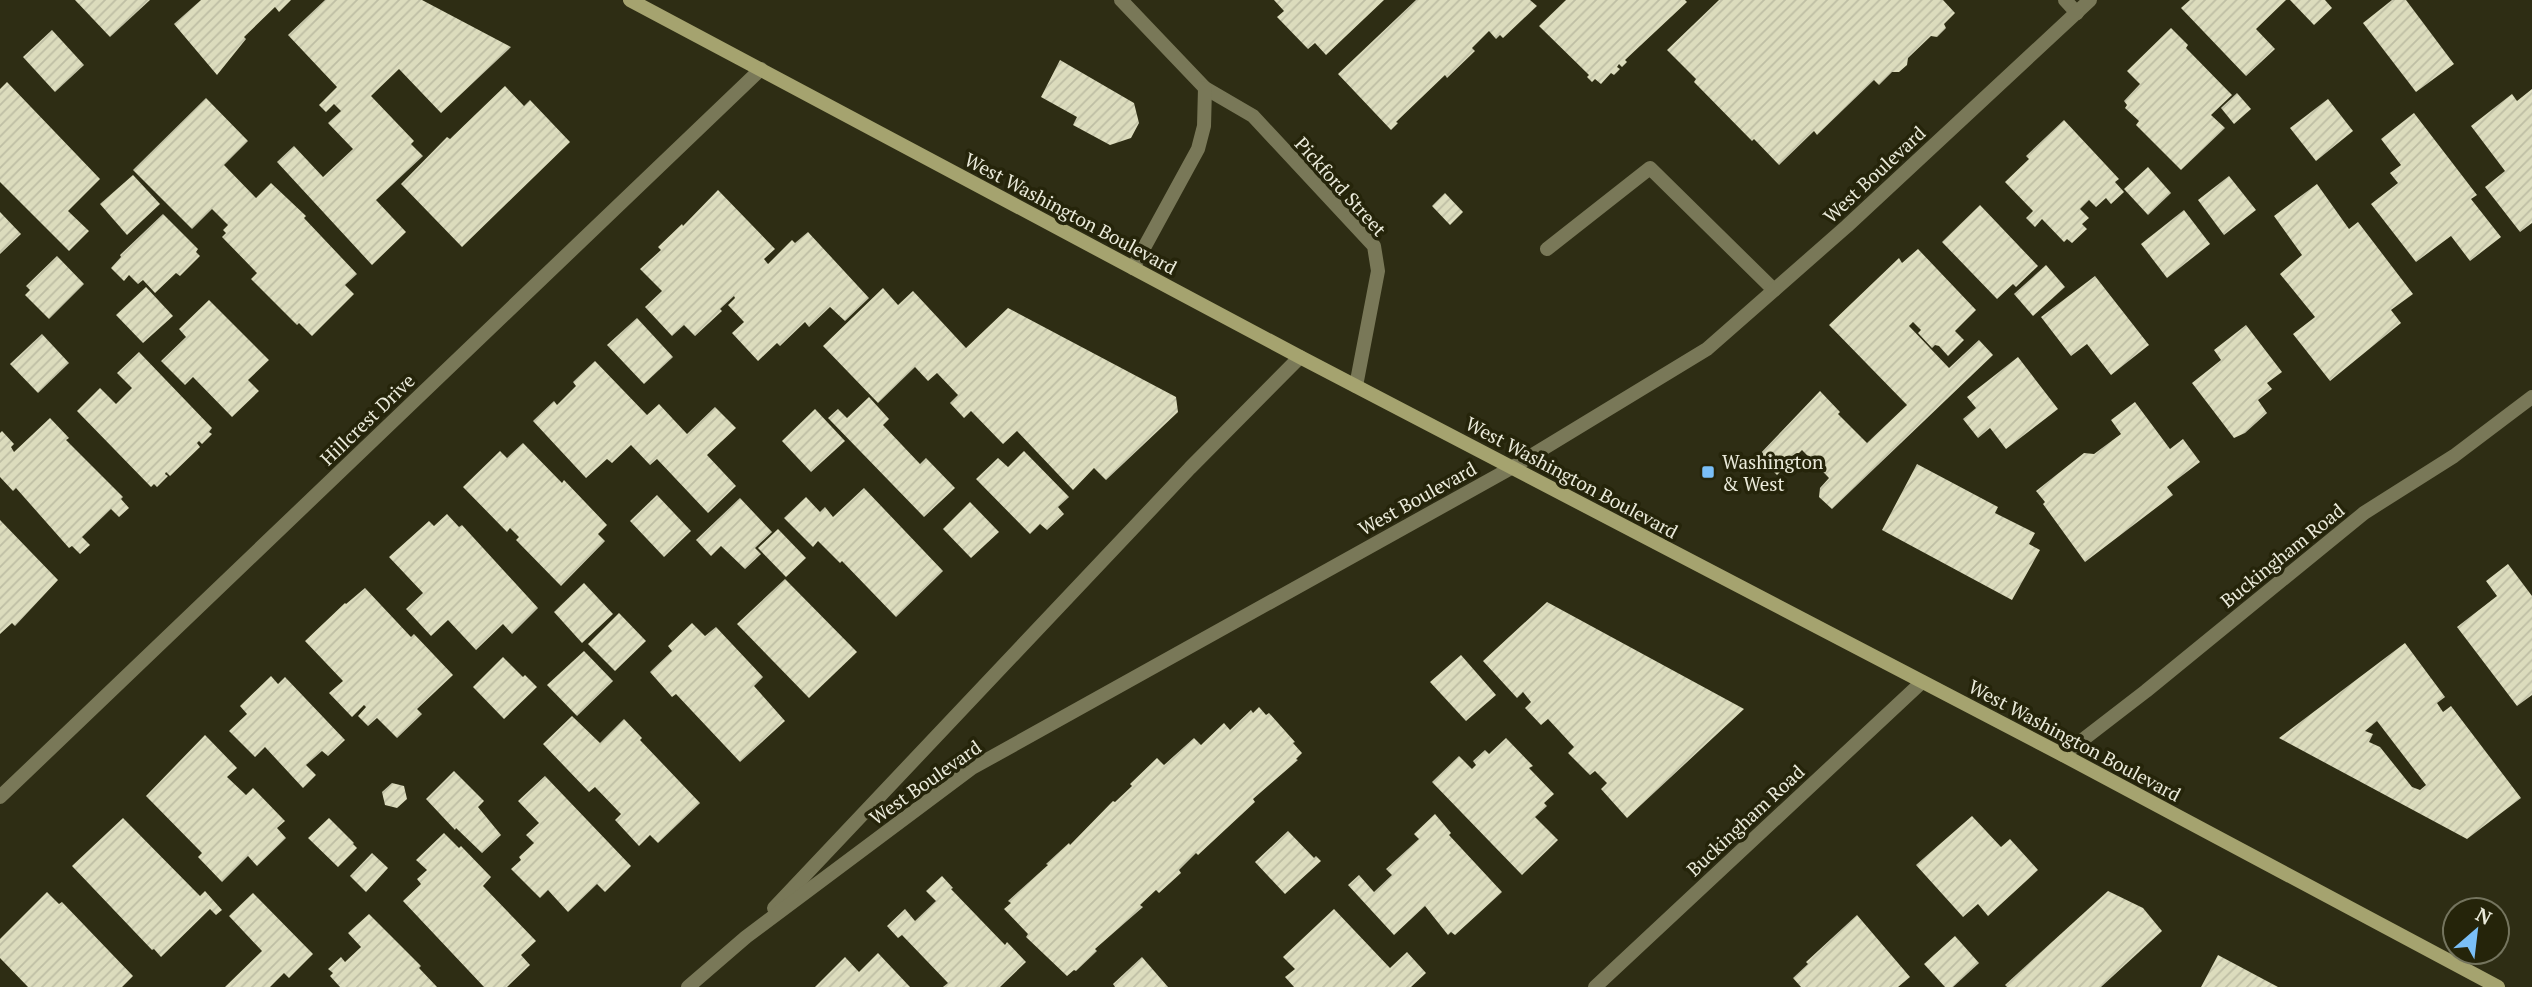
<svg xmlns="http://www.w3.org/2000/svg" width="2532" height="987" font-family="'PT Serif',serif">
  <defs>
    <pattern id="building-hatch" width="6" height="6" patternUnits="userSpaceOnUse" patternTransform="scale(1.75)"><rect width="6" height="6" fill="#dcdcbd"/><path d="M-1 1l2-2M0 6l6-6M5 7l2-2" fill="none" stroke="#bebea4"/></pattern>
  </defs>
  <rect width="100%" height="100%" fill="#2e2d14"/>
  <g fill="url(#building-hatch)" fill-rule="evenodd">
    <polygon points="75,0 150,0 110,37"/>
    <polygon points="201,0 291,0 279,12 275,7 244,37 246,39 217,75 174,24"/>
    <polygon points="325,0 422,0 511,47 441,113 399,69 371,96 414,141 411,144 423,156 376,200 406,232 372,265 277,162 294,146 323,177 353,149 328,123 341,111 334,104 326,112 319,105 337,87 288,35"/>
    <polygon points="1274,0 1384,0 1326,55 1315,43 1308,49 1277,17 1284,11"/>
    <polygon points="1416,0 1530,0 1537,6 1503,38 1500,35 1496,39 1489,31 1472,48 1475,51 1447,78 1445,75 1396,122 1398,123 1391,130 1338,74"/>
    <polygon points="1566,0 1685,0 1687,2 1625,60 1627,62 1622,67 1619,64 1617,67 1620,69 1614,75 1611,73 1601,84 1595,79 1592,82 1587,77 1589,75 1539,26"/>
    <polygon points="1719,0 1943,0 1955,13 1944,24 1946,28 1937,37 1931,36 1908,58 1907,65 1899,72 1892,72 1879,85 1874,80 1817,135 1814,131 1779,165 1754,139 1752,141 1694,82 1696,79 1667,50"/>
    <polygon points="2190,0 2286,0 2256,29 2275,49 2246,76 2181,8"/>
    <polygon points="2290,0 2325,0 2332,8 2314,25"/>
    <polygon points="2392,0 2406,0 2454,64 2416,92 2363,23"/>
    <polygon points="2171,28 2188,45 2186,48 2232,95 2211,115 2225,128 2181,170 2136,125 2139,121 2125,108 2127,105 2124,101 2140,84 2127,71"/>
    <polygon points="52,30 84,65 55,92 23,57"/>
    <polygon points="1060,60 1134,103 1139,123 1131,138 1110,145 1073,125 1077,117 1041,97"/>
    <polygon points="7,82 100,179 68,211 89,231 69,251 0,182 0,89"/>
    <polygon points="505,86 524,106 530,100 570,142 462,247 401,184 447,137 450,139"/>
    <polygon points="2532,89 2532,223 2520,232 2485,187 2505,171 2471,126 2512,94 2517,101"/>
    <polygon points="2237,93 2251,109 2234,124 2221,108"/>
    <polygon points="206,98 248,141 224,165 256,198 271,183 306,216 304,218 357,274 345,285 354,294 312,336 299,323 297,325 251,279 257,273 222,237 226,233 223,230 228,225 212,209 192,229 133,170"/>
    <polygon points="2328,99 2353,131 2316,161 2290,128"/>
    <polygon points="2414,113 2477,195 2471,199 2501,237 2470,261 2451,236 2416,262 2371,204 2398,183 2390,173 2401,165 2381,139"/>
    <polygon points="2064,120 2119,179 2115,182 2124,192 2111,204 2106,198 2096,207 2089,200 2080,209 2089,218 2082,224 2087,229 2072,243 2067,239 2064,242 2042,219 2035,227 2026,218 2033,211 2005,182 2029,159 2026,156"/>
    <polygon points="2148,167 2171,193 2148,215 2124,189"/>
    <polygon points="133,175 160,204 127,235 100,204"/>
    <polygon points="2229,176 2256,210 2224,235 2198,200"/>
    <polygon points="2317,184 2349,229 2358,222 2413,294 2391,310 2401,323 2330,381 2293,334 2315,317 2280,274 2302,255 2274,216"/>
    <polygon points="718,190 775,249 764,259 768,264 792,240 795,243 808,232 869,298 845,321 830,307 809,327 805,322 780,346 777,343 758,361 732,333 744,322 728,305 735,298 734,296 720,309 722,311 695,336 684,325 672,336 645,307 662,291 640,269 661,250 658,247 682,224 683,226"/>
    <polygon points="1445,193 1463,212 1450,225 1432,206"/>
    <polygon points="1980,205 2038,266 2016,287 2013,284 1997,299 1942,242"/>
    <polygon points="2184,210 2210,244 2167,278 2141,244"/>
    <polygon points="0,212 21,234 0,254"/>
    <polygon points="163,214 198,249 196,252 200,256 180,276 176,273 155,293 143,280 138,284 129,275 124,281 111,268 121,257 120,255"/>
    <polygon points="1918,249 1976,310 1955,331 1964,340 1948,356 1939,346 1935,345 1932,348 1918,333 1921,330 1913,322 1909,326 1949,368 1979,340 1993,355 1832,509 1819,497 1820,488 1829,478 1802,450 1777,475 1758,456 1820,391 1840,412 1838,414 1867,443 1907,405 1829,325 1899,258 1902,263"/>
    <polygon points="57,256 84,284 49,319 25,295 30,290 26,286"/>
    <polygon points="2046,265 2065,287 2033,316 2014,294"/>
    <polygon points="2095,276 2149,345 2111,375 2087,344 2071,356 2041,317"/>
    <polygon points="146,287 173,316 143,343 116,315"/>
    <polygon points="883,288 898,305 913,291 966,348 1008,308 1176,397 1178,412 1106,480 1094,468 1073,490 1017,431 1003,444 971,411 964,418 950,403 958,395 937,373 928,381 915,367 878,403 823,346"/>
    <polygon points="209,300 269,360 248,380 259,391 232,417 193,377 185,385 161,361 186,337 179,329"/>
    <polygon points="637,318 673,357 644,384 607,345"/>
    <polygon points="2246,325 2282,372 2267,383 2272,389 2258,400 2267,413 2245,433 2234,438 2192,383 2221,360 2214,350"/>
    <polygon points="42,334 69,363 38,393 10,364"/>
    <polygon points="139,352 212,428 209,432 212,434 202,444 199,441 197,443 200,447 170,476 166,472 165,474 168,476 157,487 154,484 151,487 77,411 100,388 116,404 132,388 117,373"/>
    <polygon points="2018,357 2058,409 2006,449 1990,428 1978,438 1963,419 1976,408 1967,397"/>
    <polygon points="595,361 647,415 659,404 687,434 715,407 736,428 707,455 736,486 708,513 657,459 650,465 631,445 612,463 607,459 586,478 533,421 554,401 557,405 576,386 573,382"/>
    <polygon points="869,397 889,419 883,425 920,464 926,458 955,488 924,517 828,418 838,409 847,418"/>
    <polygon points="2135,402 2170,449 2183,439 2200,462 2167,487 2173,495 2085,562 2043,504 2045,502 2036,491 2084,453 2094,454 2121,434 2111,420"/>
    <polygon points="815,409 845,441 811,472 782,441"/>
    <polygon points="50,418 69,438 66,440 123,497 121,499 129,508 119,517 111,509 82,537 90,545 80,554 72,546 69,548 16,488 13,491 0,477 0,433 2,431 14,444 11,447 14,452"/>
    <polygon points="523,443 562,483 564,480 607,525 598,534 605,541 561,586 516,540 519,537 510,528 507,532 463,487 500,451 507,458"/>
    <polygon points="1024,451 1069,497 1058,507 1064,514 1047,530 1040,524 1030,534 976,479 998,458 1008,467"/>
    <polygon points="1917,464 1998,507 1995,513 2035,533 2029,544 2040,550 2012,600 1882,530"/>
    <polygon points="864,488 943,571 896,617 842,561 840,563 818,541 813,547 784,518 806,497 820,512 825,507 833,517"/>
    <polygon points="657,495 691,531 664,557 630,521"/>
    <polygon points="740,498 772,532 755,548 761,554 745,569 721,546 711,556 696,540"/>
    <polygon points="970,502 999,532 971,558 943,529"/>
    <polygon points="447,514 459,527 462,525 538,608 512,634 503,624 476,650 448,620 431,636 406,609 423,593 389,557 429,521 434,526"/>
    <polygon points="0,520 58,580 15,626 12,623 0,634"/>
    <polygon points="778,529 806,558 786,577 758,548"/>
    <polygon points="2508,564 2532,596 2532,695 2517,706 2457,627 2497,596 2486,581"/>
    <polygon points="785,579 857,652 809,698 737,624"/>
    <polygon points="584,583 613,614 582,643 554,612"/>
    <polygon points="365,588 411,637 414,634 453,675 417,709 422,714 397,738 377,718 368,726 358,716 366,707 364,705 352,717 329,693 343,681 305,641 345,603 346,604"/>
    <polygon points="1547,602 1744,709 1627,818 1601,789 1607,783 1595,771 1590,775 1568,753 1574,747 1548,719 1541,725 1525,708 1531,702 1523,692 1517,698 1483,661"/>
    <polygon points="619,613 646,641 615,671 588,644"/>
    <polygon points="692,623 705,636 716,627 763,677 754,686 785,721 740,762 676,694 672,697 650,672 672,651 668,646"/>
    <path d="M2405,643L2445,697L2437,703L2443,712L2451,706L2521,798L2467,839L2279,738ZM2377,721L2426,785L2420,790L2412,787L2380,747L2369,742L2373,734L2365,731Z"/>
    <polygon points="584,651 613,681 577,716 547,685"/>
    <polygon points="1461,655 1496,695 1466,721 1430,682"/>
    <polygon points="503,657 523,677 525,675 537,687 504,719 473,687"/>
    <polygon points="271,676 278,684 285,677 345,740 328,756 322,751 306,765 316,775 303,788 265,747 255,757 229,731 247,714 240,706"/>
    <polygon points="1259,707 1266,715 1269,713 1295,742 1293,743 1302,753 1296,759 1298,760 1253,799 1255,802 1198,855 1196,853 1179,870 1181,873 1159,893 1156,890 1140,905 1143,907 1095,949 1097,951 1076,971 1074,970 1067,976 1026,937 1028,934 1004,909 1011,903 1008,901 1048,865 1046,864 1069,843 1070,845 1113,801 1115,802 1132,786 1130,784 1157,758 1164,765 1194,738 1201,745 1224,723 1230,730 1251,710 1253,713"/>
    <polygon points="572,716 600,743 624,719 642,738 640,740 700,803 658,843 650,835 639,846 615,820 621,814 595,787 589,792 543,744"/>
    <polygon points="205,735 237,768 227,777 246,795 253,788 285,821 277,828 286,838 257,866 248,856 222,882 198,857 202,853 146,796"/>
    <polygon points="1506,738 1533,766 1529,768 1554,794 1544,803 1547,806 1535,817 1558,840 1522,875 1432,782 1459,756 1472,769 1476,765 1473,761 1485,750 1489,754"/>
    <polygon points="454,771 484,801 478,807 501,835 482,853 456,828 455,830 426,799"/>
    <polygon points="545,776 631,866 605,892 597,884 568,912 548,890 540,898 511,869 521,860 519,857 534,843 526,835 539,823 518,801"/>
    <polygon points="392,783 404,786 407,799 397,808 385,805 382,792"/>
    <polygon points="1435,814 1451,833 1449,835 1502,892 1455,935 1451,932 1448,935 1425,906 1394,935 1348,885 1359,875 1374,892 1392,875 1386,869 1419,839 1414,834"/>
    <polygon points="1972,816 2001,847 2010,839 2038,870 1988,916 1978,904 1963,917 1916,865"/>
    <polygon points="123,818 200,896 205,891 222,910 216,915 210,909 161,957 154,949 152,950 72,866"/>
    <polygon points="329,818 354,843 353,844 357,848 338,867 308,838"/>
    <polygon points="1288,831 1314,858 1316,856 1321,861 1285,894 1255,862"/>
    <polygon points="444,833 459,848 461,846 491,877 483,886 536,941 521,955 530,965 507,987 484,987 403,901 421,884 417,879 427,870 416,860"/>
    <polygon points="372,853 388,868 366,892 350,876"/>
    <polygon points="942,876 953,888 951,889 1005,945 1007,942 1026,962 1000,987 943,987 948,983 902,935 898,938 887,926 905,909 915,921 936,901 926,891"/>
    <polygon points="2108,891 2143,908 2162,931 2101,987 2007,987 2005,985"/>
    <polygon points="47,892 59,904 62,902 133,976 122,987 28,987 0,958 0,939"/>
    <polygon points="253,893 313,954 289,978 284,973 270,987 225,987 262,951 229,916"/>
    <polygon points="1334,909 1390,968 1407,952 1426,973 1411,987 1294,987 1285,977 1295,969 1283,957"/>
    <polygon points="369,914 421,966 419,968 437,987 340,987 330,976 333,973 328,969 341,957 345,962 361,947 348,933"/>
    <polygon points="1857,915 1910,977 1898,987 1801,987 1793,978 1808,964 1806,962"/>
    <polygon points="1955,936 1979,963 1953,987 1945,987 1924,964"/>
    <polygon points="878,953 910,987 815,987 845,957 859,972"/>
    <polygon points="2218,955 2278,987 2201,987"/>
    <polygon points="1142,957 1168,987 1115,987 1113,984"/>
  </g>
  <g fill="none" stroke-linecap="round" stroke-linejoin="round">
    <polyline stroke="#797858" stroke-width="14" points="1547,249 1650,168 1774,290"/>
    <g stroke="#797858" stroke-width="14">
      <polyline points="1121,0 1205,88 1253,116 1374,246 1378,271 1356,386"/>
      <polyline points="2065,0 2077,13"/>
      <polyline points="1133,268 1198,149 1204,126 1205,88"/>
      <polyline points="2063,755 2146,691 2364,513 2454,456 2532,397"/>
      <polyline points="0,797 761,69"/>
      <polyline points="1595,987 1922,682"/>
    </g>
    <g stroke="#797858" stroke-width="14">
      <polyline points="774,908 1190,468 1300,357"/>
      <polyline points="688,987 746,937 972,768 1513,467 1707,349 1847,226 2090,0"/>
    </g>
    <polyline stroke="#a5a36f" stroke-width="14" points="630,0 1300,357 2063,755 2498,987"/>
  </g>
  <rect fill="#7abff8" stroke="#25240a" stroke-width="2.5" x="1701" y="465" width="14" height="14" rx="3.5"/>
  <g text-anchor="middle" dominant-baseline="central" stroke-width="7" stroke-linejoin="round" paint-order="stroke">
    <g font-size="19" fill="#ebebdb" stroke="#25240a">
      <text transform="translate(1874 174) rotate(-43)">West Boulevard</text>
      <text transform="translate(1341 186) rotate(48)">Pickford Street</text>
      <text transform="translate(1071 213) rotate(28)">West Washington Boulevard</text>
      <text transform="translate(367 419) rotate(-44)">Hillcrest Drive</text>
      <text transform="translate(1572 477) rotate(28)">West Washington Boulevard</text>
      <text transform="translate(1417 498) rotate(-29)">West Boulevard</text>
      <text transform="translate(2282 555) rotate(-39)">Buckingham Road</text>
      <text transform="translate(2075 740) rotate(28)">West Washington Boulevard</text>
      <text transform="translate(925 782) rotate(-35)">West Boulevard</text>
      <text transform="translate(1745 820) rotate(-43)">Buckingham Road</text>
    </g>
    <g font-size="19" fill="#ebebdb" stroke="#25240a" text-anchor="start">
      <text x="1722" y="461">Washington<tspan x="1722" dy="22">&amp; West</tspan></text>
    </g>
  </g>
  <g transform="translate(2476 931) rotate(28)"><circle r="33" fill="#25240a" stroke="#74745e" stroke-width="2"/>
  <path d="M0-5L12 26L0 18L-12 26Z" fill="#7abff8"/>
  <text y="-10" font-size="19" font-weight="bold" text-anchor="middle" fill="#ebebdb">N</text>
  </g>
</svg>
